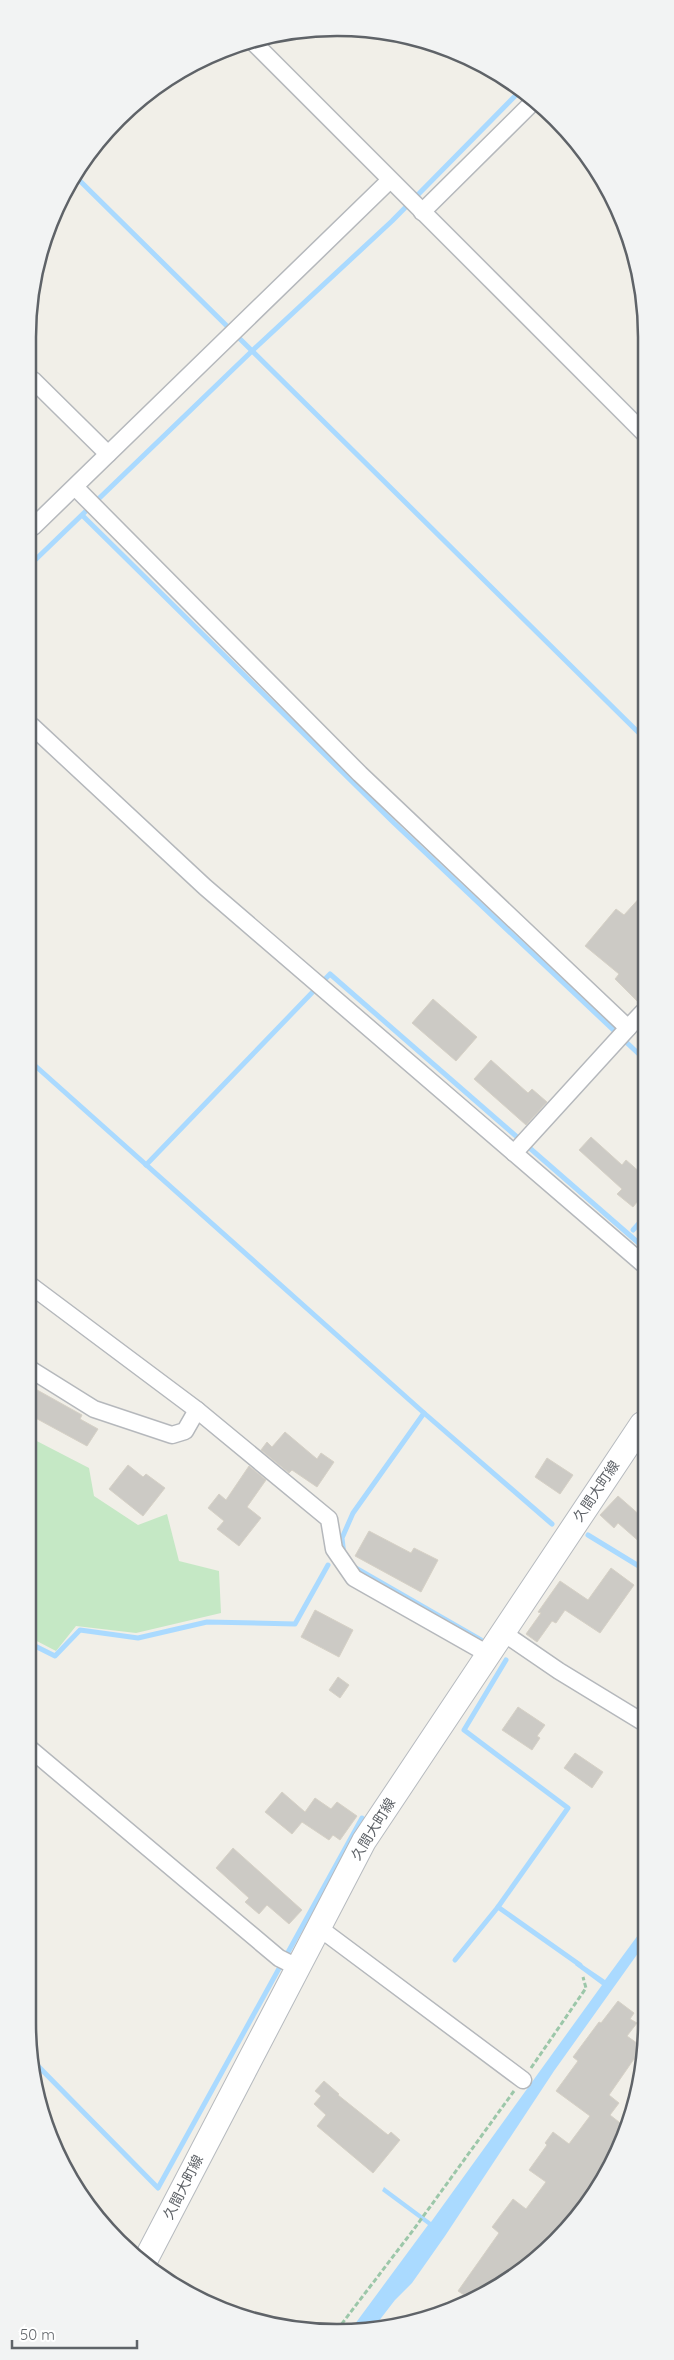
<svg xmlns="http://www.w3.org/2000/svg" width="674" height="2360" font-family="Quicksand,'Noto Sans JP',sans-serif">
  <rect width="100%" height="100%" fill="#f1efe8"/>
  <polygon fill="#c5e8c5" points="29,1437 89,1468 94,1496 138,1525 167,1514 179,1561 219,1571 221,1613 136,1633 76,1626 56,1651 29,1637"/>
  <polygon fill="#aadaff" points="641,1931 641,1949 554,2071 445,2236 412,2283 395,2300 375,2326 352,2328 428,2225 382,2191 384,2187 431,2222 602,1985 575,1965 577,1961 605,1980"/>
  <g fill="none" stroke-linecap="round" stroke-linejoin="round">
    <g stroke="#aadaff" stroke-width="5">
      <polyline points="75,176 643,737"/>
      <polyline points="83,516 394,823 642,1057"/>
      <polyline points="32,563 252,351 392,221 520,91"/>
      <polyline points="31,1062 424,1413 552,1524"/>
      <polyline points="146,1165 330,974 642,1246"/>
      <polyline points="633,1230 642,1220"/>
      <polyline points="588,1535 642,1568"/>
      <polyline points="344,1555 342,1538 353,1513 424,1413"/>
      <polyline points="354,1567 481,1640"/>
      <polyline points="29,1643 55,1656 80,1630 138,1638 207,1622 295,1624 328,1565"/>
      <polyline points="506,1660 464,1730 568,1808 498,1907 580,1965"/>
      <polyline points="455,1960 498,1907"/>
      <polyline points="36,2064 158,2188 362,1818"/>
    </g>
  </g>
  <g fill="#cccac5" stroke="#d6d1c6">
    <polygon points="643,894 643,1002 639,1003 615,979 619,974 585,946 616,909 624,915"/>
    <polygon points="433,999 477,1037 456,1061 412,1023"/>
    <polygon points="491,1060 528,1093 532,1089 547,1102 526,1125 474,1079"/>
    <polygon points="591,1137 622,1165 626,1160 642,1174 642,1196 633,1207 617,1194 622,1189 579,1150"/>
    <polygon points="30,1386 82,1415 80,1419 98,1429 87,1446 30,1415"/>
    <polygon points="285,1432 317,1459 321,1453 334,1462 317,1487 292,1470 289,1473 261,1450 267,1442 272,1447"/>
    <polygon points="547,1458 573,1475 560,1494 535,1477"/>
    <polygon points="128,1465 143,1477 146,1474 165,1488 143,1516 109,1489"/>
    <polygon points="249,1466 266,1480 247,1507 261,1518 239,1546 217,1529 224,1521 208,1508 219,1494 226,1500"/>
    <polygon points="618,1496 642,1517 642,1544 618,1523 614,1528 600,1515"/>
    <polygon points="369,1531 411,1553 414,1548 438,1560 421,1592 355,1556"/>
    <polygon points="611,1568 634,1585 600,1633 565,1610 556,1623 552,1621 537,1642 526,1634 541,1613 538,1612 560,1581 588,1600"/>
    <polygon points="315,1610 353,1630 339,1657 301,1637"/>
    <polygon points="338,1677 349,1685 340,1698 329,1690"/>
    <polygon points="518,1707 545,1725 537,1736 540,1738 532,1750 502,1730"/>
    <polygon points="575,1753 603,1772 592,1788 564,1768"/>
    <polygon points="282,1792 305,1812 315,1798 331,1809 337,1802 357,1816 340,1840 333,1835 329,1840 302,1822 292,1834 265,1812"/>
    <polygon points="233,1848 302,1910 289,1924 267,1905 259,1914 245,1902 249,1898 216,1868"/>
    <polygon points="618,2001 634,2013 630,2019 637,2023 627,2036 641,2046 641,2064 634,2059 609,2095 619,2103 610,2115 624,2126 605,2178 522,2270 467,2297 458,2291 499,2233 492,2227 513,2199 526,2209 546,2182 529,2170 547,2145 545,2143 553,2132 569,2144 590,2116 556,2091 578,2061 573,2057 599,2022 601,2023"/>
    <polygon points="324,2081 339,2094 338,2095 388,2135 391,2132 400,2140 373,2173 317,2126 326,2115 314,2104 321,2096 315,2091"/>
  </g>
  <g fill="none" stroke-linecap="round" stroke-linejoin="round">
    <defs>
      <g id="minor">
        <polyline points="254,43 644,433"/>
        <polyline points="422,212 534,101"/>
        <polyline points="33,380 108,454"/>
        <polyline points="75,487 360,774 628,1028 643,1012"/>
        <polyline points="33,527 390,180"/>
        <polyline points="32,726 205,887 642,1263"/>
        <polyline points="514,1153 628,1028"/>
        <polyline points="30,1285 197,1410 329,1519 334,1549 354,1578 488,1654"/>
        <polyline points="30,1369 94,1409 172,1435 185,1431 197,1410"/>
        <polyline points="502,1632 559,1671 641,1721"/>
        <polyline points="28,1747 279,1958 297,1967"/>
        <polyline points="318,1927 523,2080"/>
      </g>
      <polyline id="secondary" points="146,2259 364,1841 642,1424"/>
    </defs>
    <use href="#minor" stroke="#b5b8bc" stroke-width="19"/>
    <use href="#secondary" stroke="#b6babf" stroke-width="26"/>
    <g stroke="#9cc7a9" stroke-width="3" stroke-dasharray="5 2.5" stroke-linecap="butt">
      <polyline points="531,2068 586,1988 583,1977"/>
      <polyline points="337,2330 414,2229 514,2091"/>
    </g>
    <use href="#minor" stroke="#fff" stroke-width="16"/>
    <use href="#secondary" stroke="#fff" stroke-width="24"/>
  </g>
  <g text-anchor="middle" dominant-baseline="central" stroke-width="5" stroke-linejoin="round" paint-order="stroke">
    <g font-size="14" fill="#5f6368" stroke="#fff">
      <text transform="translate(596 1491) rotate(-56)">久間大町線</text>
      <text transform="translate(373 1829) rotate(-58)">久間大町線</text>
      <text transform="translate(183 2187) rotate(-63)">久間大町線</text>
    </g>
  </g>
  <path d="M0 0H674V2360H0ZM337 36H337A301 301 0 0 1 638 337V2023A301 301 0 0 1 337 2324H337A301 301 0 0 1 36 2023V337A301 301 0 0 1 337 36Z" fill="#f2f3f3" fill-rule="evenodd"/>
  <path fill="none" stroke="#5f6368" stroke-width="2.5" d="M337 36H337A301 301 0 0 1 638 337V2023A301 301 0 0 1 337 2324H337A301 301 0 0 1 36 2023V337A301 301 0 0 1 337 36Z"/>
  <path d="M12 2340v8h125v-8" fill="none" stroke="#5f6368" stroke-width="2.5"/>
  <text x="20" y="2340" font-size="15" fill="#5f6368" stroke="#ffffff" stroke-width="4" paint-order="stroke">50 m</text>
</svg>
